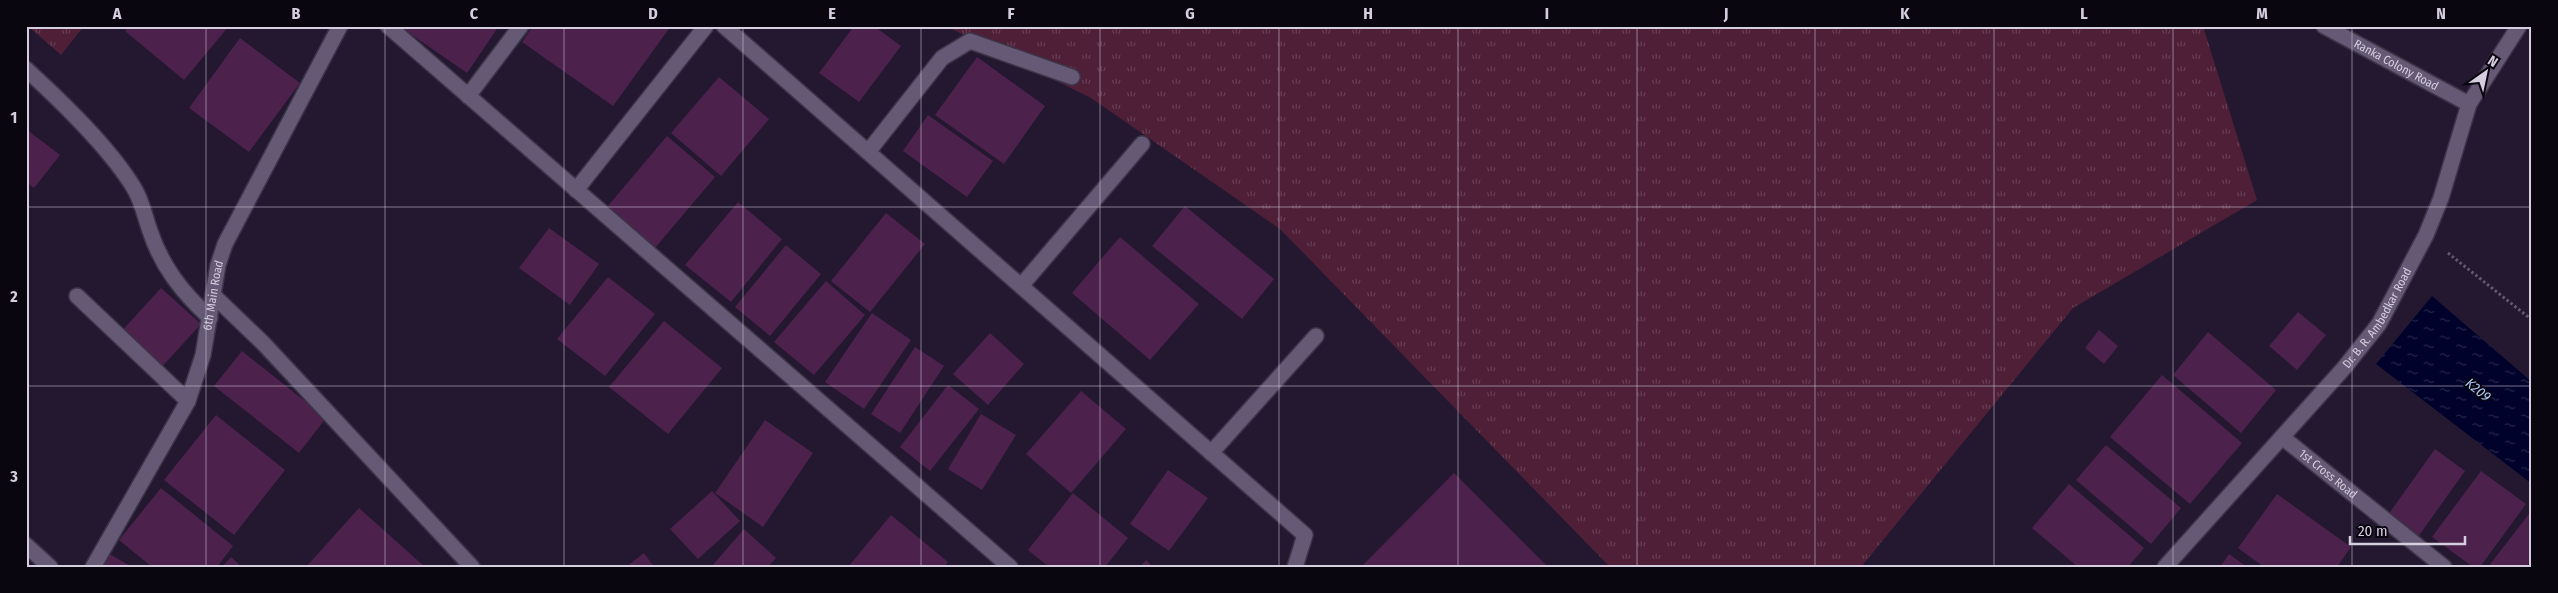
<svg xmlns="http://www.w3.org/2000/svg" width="2558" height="593" font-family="'Fira Sans Condensed',sans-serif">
  <defs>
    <pattern id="grass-tufts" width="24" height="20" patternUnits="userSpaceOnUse" patternTransform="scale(1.25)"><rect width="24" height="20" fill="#4e1f37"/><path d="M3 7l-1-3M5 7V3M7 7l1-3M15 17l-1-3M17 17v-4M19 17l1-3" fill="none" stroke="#673e54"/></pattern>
    <pattern id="water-ripples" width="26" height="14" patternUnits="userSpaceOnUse" patternTransform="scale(1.25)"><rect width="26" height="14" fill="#00022c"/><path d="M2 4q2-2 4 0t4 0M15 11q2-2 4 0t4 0" fill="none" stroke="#24264a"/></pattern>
  </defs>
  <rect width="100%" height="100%" fill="#231830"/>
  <g fill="url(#grass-tufts)">
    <polygon points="28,26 84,26 61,55"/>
    <polygon points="946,26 2203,26 2257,200 2073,308 1861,567 1610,567 1280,229 1091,98"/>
  </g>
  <polygon fill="url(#water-ripples)" points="2432,296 2532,382 2532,484 2376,364"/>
  <g fill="#4c214c">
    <polygon points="130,26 229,26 184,80 125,31"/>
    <polygon points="399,26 499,26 467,73"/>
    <polygon points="533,26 671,26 613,106 522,42"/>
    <polygon points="854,26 874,26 901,46 859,102 819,73"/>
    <polygon points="240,38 300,83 249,152 189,108"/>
    <polygon points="977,57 1045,106 1004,164 935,115"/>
    <polygon points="719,77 769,119 721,176 671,133"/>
    <polygon points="928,115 993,161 967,197 903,151"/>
    <polygon points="26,129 60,155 34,188 26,182"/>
    <polygon points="667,136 715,177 655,248 607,207"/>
    <polygon points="738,202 782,239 731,302 685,265"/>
    <polygon points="1185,206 1274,279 1242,319 1152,246"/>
    <polygon points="886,213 925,244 870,312 831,281"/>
    <polygon points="549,228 599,264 570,305 519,268"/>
    <polygon points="1120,237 1199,304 1150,360 1072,293"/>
    <polygon points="786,245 821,274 770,336 735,307"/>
    <polygon points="608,277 655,314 605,376 557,339"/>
    <polygon points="826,281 865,315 814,375 774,342"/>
    <polygon points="161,288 201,324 159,370 119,334"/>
    <polygon points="2298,312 2326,335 2297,370 2269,346"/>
    <polygon points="872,313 911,340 864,409 825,382"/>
    <polygon points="664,321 722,368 668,434 609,387"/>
    <polygon points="2099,330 2118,346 2104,364 2085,348"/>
    <polygon points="2208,332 2276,390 2241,433 2173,375"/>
    <polygon points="990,333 1024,364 988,405 953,374"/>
    <polygon points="915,347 944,366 900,433 871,414"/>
    <polygon points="242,351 326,418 299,453 214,386"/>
    <polygon points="2162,375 2242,443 2190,504 2110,437"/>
    <polygon points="948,385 979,409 930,471 900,447"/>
    <polygon points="1081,391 1126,429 1071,493 1026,454"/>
    <polygon points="981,414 1016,435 982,490 948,469"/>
    <polygon points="216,415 285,470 234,535 164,480"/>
    <polygon points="765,420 813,453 763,527 715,493"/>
    <polygon points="2106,445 2181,508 2151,544 2076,480"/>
    <polygon points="2435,449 2465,471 2418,537 2388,515"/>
    <polygon points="1168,470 1208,498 1169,551 1130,524"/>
    <polygon points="2481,471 2526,504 2480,567 2473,567 2432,537"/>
    <polygon points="1454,473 1548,567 1361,567"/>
    <polygon points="2069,484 2144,548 2128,567 2078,567 2032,528"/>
    <polygon points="161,488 233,546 217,567 152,567 119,540"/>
    <polygon points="712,491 740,521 698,559 670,529"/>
    <polygon points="1073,493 1128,538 1105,567 1049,567 1028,550"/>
    <polygon points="2277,494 2351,547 2337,567 2264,567 2238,548"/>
    <polygon points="359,508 425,567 306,567"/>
    <polygon points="2532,510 2532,559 2526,567 2488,567"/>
    <polygon points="891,515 948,562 944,567 848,567"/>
    <polygon points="744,529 776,558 768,567 711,567"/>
    <polygon points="108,553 132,567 100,567"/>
    <polygon points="644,553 654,567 626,567"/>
    <polygon points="2229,554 2247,567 2220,567"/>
    <polygon points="231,557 242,567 222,567"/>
    <polygon points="1146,560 1153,567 1140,567"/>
  </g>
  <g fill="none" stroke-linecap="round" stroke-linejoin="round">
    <defs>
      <g id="minor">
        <polyline points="388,26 1010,567"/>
        <polyline points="724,26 1305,535 1295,567"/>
        <path d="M26,69C62,102 109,147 134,188C142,201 145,217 150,231C162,267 182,292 210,318"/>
        <polyline points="468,96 521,26"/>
        <polyline points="868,152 942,58 970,41 1072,77"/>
        <polyline points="576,190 706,26"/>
        <polyline points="1021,286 1142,144"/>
        <polyline points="77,296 188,401"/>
        <polyline points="214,296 263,343 472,567"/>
        <path id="s1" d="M2282,437L2444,567"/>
        <polyline points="1211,453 1316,336"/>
        <polyline points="26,545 50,567"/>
        <path id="s2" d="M2165,567L2344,368L2379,324L2426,235L2441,198L2469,104"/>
      </g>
      <g id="tertiary">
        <path id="s3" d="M2324,26L2469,104L2519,26"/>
        <path id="s4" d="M93,567L188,401L203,355L218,265L225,244L340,26"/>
      </g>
    </defs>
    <use href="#minor" stroke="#3c3447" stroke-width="18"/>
    <use href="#tertiary" stroke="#3c3447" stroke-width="18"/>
    <polyline stroke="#645a6f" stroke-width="3" stroke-dasharray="2.5 2.5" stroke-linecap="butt" points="2448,253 2532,320"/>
    <use href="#minor" stroke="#655975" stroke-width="15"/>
    <use href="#tertiary" stroke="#655975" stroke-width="15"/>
  </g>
  <path fill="none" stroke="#d5cede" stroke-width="1" stroke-opacity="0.55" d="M206,26V567M385,26V567M564,26V567M743,26V567M921,26V567M1100,26V567M1279,26V567M1458,26V567M1637,26V567M1815,26V567M1994,26V567M2173,26V567M2352,26V567M26,207H2532M26,386H2532"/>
  <g text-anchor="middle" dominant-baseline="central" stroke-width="4" stroke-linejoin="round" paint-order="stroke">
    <g font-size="12" fill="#d5cede" stroke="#0a0610">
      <text stroke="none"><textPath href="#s3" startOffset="82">Ranka Colony Road</textPath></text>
      <text stroke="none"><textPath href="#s4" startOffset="300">6th Main Road</textPath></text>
      <text stroke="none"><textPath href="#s2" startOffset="328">Dr. B. R. Ambedkar Road</textPath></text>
      <text stroke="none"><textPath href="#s1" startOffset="59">1st Cross Road</textPath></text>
    </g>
    <g font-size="14" font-style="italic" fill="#aecefb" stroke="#0a0610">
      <text transform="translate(2478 390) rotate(39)">K209</text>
    </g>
  </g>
  <rect width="2558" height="593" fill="none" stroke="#0a0610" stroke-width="55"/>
  <g transform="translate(2486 72) rotate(33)" stroke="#0a0610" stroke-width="4" paint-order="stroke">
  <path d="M0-4L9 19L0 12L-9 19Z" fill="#d5cede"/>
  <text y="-8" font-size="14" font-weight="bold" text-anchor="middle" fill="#d5cede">N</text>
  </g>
  <path d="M2350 536v8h115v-8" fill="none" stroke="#d5cede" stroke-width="2.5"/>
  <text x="2358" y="536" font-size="15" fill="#d5cede" stroke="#0a0610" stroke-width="4" paint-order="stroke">20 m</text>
  <rect x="28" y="28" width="2502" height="538" fill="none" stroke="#d5cede" stroke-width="2"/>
  <g font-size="16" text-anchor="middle" font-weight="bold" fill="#d5cede">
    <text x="117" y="19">A</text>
    <text x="296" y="19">B</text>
    <text x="474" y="19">C</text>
    <text x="653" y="19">D</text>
    <text x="832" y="19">E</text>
    <text x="1011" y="19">F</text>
    <text x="1190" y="19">G</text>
    <text x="1368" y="19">H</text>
    <text x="1547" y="19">I</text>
    <text x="1726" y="19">J</text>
    <text x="1905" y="19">K</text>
    <text x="2084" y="19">L</text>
    <text x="2262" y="19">M</text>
    <text x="2441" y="19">N</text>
    <text x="14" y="123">1</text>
    <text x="14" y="302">2</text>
    <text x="14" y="482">3</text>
  </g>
</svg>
